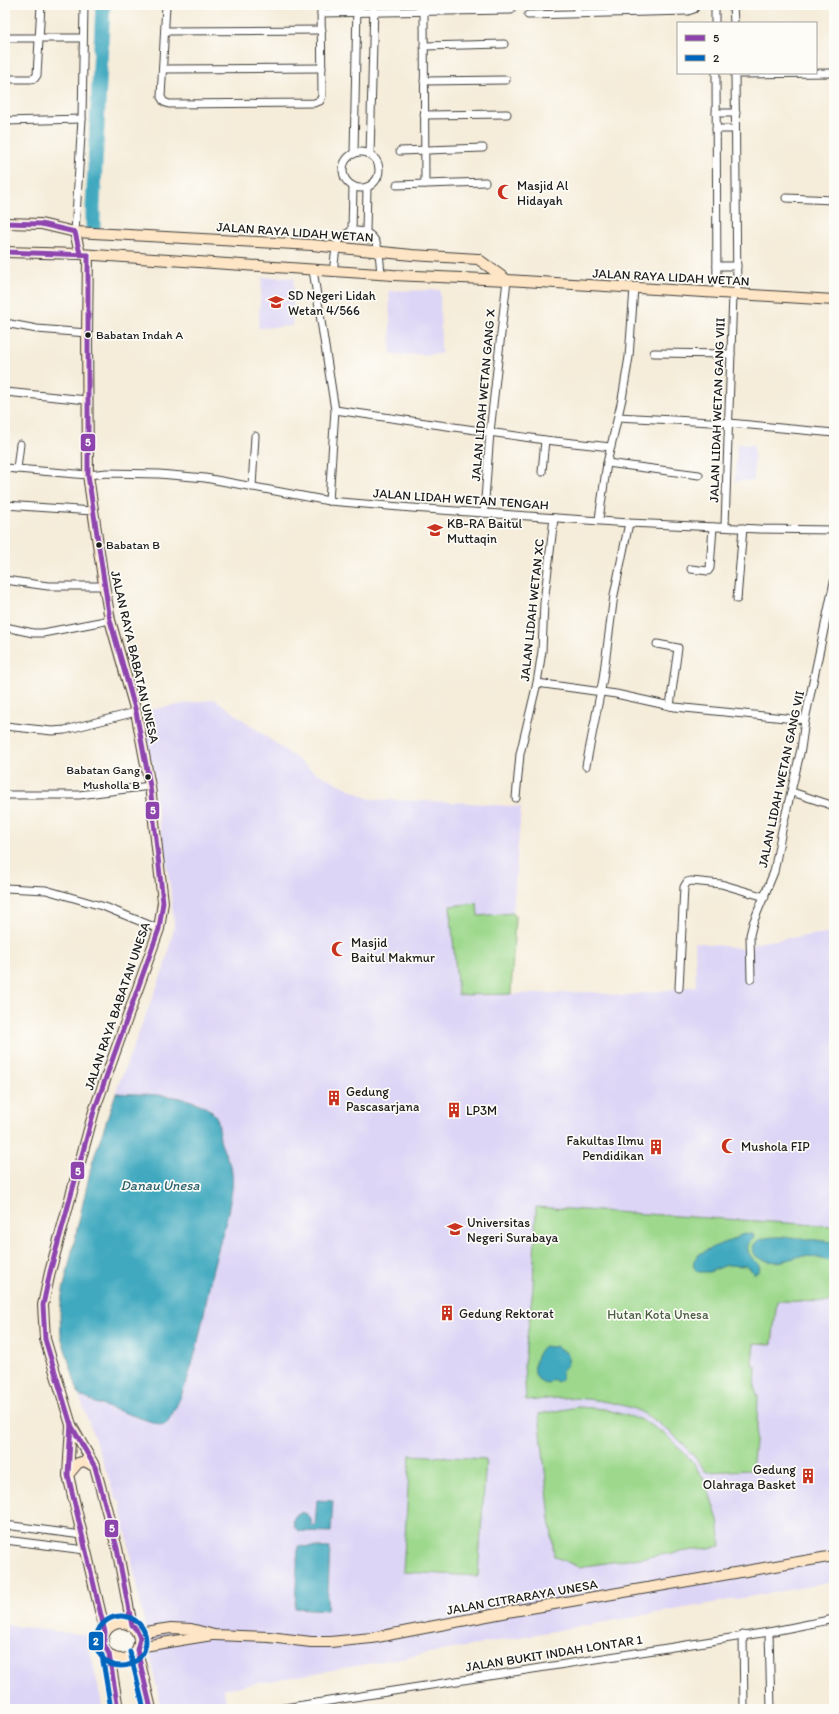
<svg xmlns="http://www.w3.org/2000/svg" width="839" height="1714" font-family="Itim,sans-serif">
  <rect width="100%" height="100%" fill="#fdfcf7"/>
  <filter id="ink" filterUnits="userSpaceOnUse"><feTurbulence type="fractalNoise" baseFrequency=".025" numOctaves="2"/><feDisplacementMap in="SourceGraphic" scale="8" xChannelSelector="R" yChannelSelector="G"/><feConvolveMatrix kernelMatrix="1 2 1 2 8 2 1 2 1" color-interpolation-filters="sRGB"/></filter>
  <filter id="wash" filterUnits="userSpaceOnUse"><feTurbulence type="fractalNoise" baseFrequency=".012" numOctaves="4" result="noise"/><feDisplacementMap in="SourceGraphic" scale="16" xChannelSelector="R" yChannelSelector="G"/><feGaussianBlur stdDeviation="0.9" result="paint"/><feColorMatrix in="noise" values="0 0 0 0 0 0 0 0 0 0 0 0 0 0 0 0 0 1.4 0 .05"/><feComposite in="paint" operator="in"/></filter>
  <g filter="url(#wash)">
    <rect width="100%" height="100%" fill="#f5ecd9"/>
    <g fill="#ddd5f6">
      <polygon points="262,277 294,278 292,326 258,328"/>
      <polygon points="440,290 441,354 391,355 389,291"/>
      <polygon points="737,444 754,445 754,481 735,481"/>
      <polygon points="215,699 313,771 370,799 471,803 521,807 513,913 478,916 458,995 592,992 622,996 696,986 695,942 752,950 754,943 834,932 834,1582 224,1689 227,1709 161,1709 120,1501 115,1496 79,1395 61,1336 60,1314 62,1295 92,1163 117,1088 165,966 174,927 171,892 141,711"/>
      <polygon points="5,1625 87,1635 103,1709 5,1709"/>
    </g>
    <g fill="#9dd88c" stroke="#5c7a54">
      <polygon points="477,903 478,916 513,913 515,916 511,994 458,995 450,906"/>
      <path d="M536,1207L834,1226V1302L777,1301L772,1344L754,1343L752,1365L756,1366L755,1389L758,1397L757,1425L752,1470L706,1472C690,1448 667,1426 641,1412C623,1403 593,1399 572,1398C557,1397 541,1400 526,1401L524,1364L533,1287Z"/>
      <polygon points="578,1407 604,1409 642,1420 665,1434 692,1461 706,1483 718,1520 721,1546 578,1567 554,1556 539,1414"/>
      <polygon points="410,1455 486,1459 478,1576 403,1572"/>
    </g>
    <g fill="#3fa9bf" stroke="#2e626e">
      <path d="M116,1093C144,1095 189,1092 212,1112C221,1120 218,1128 220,1139C222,1149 228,1158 231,1168C233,1175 233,1187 231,1195C228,1219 219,1244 213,1268C202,1318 195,1381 166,1424L161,1425L98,1404L79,1395L61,1336L60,1314L62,1295L92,1163Z"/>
      <path d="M744,1233L753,1234L754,1238L748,1243C746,1255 753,1258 760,1266L759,1271L756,1273H753L747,1266L727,1265L709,1272H698C680,1256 719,1245 730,1241C735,1239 739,1236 744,1233Z"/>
      <path d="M789,1237L834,1242V1262C824,1260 814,1256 804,1256C796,1256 791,1260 783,1261C777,1263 762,1261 756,1256C754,1254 753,1251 753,1248C755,1235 779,1237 789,1237Z"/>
      <path d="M545,1346L551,1347L556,1346L568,1354C569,1362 568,1367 561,1372L563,1378L557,1382L553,1379L548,1383C545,1383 542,1382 539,1380C530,1373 536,1351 545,1346Z"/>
      <path d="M317,1500L333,1501L331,1532L298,1531L295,1528L293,1521C296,1507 314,1512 311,1526H315Z"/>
      <polygon points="298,1546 330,1548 327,1610 295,1608"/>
    </g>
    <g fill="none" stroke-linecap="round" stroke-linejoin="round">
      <polyline stroke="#3fa9bf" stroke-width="15" points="93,228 93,207 103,5"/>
    </g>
  </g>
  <g filter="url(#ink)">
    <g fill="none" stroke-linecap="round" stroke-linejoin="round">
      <defs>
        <g id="street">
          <polyline points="166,5 161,97 164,102 169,104 314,103 320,101 322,96 321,5"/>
          <polyline points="715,5 715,23"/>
          <polyline points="733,5 734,23"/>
          <polyline points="424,12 425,184"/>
          <polyline points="321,13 511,10"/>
          <polyline points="577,13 577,5"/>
          <polyline points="528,15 688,11 694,9 697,5"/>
          <polyline points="165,31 322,30"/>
          <polyline points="5,38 83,38"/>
          <polyline points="424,46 504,44"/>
          <polyline points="163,69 322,68"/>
          <polyline points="716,73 717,294"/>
          <polyline points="735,73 737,294"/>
          <polyline points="735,74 834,73"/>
          <polyline points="5,79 31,79 35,78 37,75 41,5"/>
          <polyline points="424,81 506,80"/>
          <polyline points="716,113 736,113"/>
          <polyline points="424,115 507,114"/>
          <polyline points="5,121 82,119"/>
          <polyline points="716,129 735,129"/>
          <polyline points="400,151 483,148"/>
          <circle cx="361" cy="170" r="18"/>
          <polyline points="354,154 357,5"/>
          <polyline points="370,155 374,5"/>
          <polyline points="397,185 485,182"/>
          <polyline points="786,198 834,200"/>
          <polyline points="352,231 353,186"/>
          <polyline points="75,232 82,119 84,5"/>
          <polyline points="366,232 367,187"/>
          <polyline points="717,266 737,266"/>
          <polyline points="313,270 335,410 329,501"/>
          <path d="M333,272C335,262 334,250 339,241C341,237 349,231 354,231C381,230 379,254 381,275"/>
          <polyline points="5,323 37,329 87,333"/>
          <polyline points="654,353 731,354"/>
          <polyline points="5,392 87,400"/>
          <polyline points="335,410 545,440 611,447"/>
          <polyline points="618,417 729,423 834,433"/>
          <polyline points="607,463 699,475"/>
          <polyline points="5,468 88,475 107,473 159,474 205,478 329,501 412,508 629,523 759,529 834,530"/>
          <polyline points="17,469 20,444"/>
          <polyline points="542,472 545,440"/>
          <polyline points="252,487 255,436"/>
          <polyline points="5,505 93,511"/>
          <polyline points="484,513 490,432 507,280"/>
          <polyline points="599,519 607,463 622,399 629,357 634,288"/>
          <polyline points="725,526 733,294"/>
          <polyline points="691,569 708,571 710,568 713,527"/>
          <polyline points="5,580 48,586 104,586"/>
          <polyline points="737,599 743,528"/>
          <polyline points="5,627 33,633 43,633 110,620"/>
          <polyline points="657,644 678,648 670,706"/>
          <polyline points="537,683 616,694 675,707 805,720"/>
          <polyline points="5,726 52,731 65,730 136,712"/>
          <polyline points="586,766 603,679 614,595 629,523"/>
          <polyline points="792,792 834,806"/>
          <polyline points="5,795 79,795 150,786"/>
          <polyline points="516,798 520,754 537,683 542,651 544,603 554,518"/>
          <polyline points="5,888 46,890 105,907 159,929"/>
          <polyline points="751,979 750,935 753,923 774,872 782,830 801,749 805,720 834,582"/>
          <polyline points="679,988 684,887 687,882 691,881 721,884 765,897"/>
          <polyline points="5,1525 82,1535"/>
          <polyline points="5,1540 85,1550"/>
          <polyline points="769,1632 771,1709"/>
          <polyline points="743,1635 744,1709"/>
          <polyline points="278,1709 769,1632 834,1619"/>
        </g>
        <g id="secondary">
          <polyline points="5,223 41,224 75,232 312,245 412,255 478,259 507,280"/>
          <polyline points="75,232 80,254"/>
          <polyline points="5,252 80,254 393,275 507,280 834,300"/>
          <polyline points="88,255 87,333 88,475 102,572 110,620 136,712 150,786 163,902 159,929 94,1111 50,1272 43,1305 45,1339 71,1425 95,1467 117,1548 132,1626"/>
          <polyline points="71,1425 68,1475 105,1632"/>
          <polyline points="68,1475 78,1463 85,1461 95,1467"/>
          <circle cx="121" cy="1641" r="18"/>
          <polyline points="138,1633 171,1628 191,1629 214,1635 269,1637 311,1642 330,1642 372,1638 513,1611 834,1556"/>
          <polyline points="138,1647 212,1635"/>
          <polyline points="137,1650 151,1709"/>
          <polyline points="109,1654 118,1709"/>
        </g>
      </defs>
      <use href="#street" stroke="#3d3b38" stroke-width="9"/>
      <use href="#secondary" stroke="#3d3b38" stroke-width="12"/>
      <use href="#street" stroke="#fff" stroke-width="7"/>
      <use href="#secondary" stroke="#fde5c5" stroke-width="10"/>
      <defs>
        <g id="bus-1">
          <polyline points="5,223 41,224 75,232 80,254"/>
          <polyline points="5,252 88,255"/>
          <polyline points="88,255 88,475 110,620 136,712 150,786 163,902 159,929 94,1111 50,1272 43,1305 45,1339 71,1425 95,1467 117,1548 132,1626 136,1629 140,1638 137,1650 151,1709"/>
          <polyline points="71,1423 68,1475 105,1632 104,1644 109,1654 118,1709"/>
        </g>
        <g id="bus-2">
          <circle cx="121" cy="1641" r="25"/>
          <polyline points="130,1652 144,1709"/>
          <polyline points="102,1655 111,1709"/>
        </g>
      </defs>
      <use href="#bus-1" stroke="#fdfcf7" stroke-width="8"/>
      <use href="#bus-2" stroke="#fdfcf7" stroke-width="8"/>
      <use href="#bus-1" stroke="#8e44ad" stroke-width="5"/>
      <use href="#bus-2" stroke="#0065bd" stroke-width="5"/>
    </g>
  </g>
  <defs>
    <symbol id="mosque-bare" viewBox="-9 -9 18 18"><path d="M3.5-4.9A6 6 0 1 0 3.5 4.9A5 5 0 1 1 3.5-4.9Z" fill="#c8321e" stroke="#fdfcf7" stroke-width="2.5" paint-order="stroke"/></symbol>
    <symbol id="school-bare" viewBox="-9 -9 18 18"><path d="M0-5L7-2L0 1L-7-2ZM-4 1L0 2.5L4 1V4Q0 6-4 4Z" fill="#c8321e" stroke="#fdfcf7" stroke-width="2.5" paint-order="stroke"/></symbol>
    <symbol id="building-bare" viewBox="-9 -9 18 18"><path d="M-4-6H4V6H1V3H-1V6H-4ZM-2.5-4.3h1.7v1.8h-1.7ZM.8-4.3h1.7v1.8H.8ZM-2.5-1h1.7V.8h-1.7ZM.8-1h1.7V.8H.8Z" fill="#c8321e" stroke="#fdfcf7" stroke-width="2.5" paint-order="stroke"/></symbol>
    <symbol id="university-bare" viewBox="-9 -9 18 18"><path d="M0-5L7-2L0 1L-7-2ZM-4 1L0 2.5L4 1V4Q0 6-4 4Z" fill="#c8321e" stroke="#fdfcf7" stroke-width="2.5" paint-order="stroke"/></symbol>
  </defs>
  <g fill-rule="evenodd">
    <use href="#mosque-bare" x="494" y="181" width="22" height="22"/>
    <use href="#school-bare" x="265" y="291" width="22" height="22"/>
    <use href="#school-bare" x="424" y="519" width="22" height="22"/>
    <use href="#mosque-bare" x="328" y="938" width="22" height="22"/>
    <use href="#building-bare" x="323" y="1087" width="22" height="22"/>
    <use href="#building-bare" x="443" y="1099" width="22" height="22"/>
    <use href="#mosque-bare" x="718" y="1135" width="22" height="22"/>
    <use href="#building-bare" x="645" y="1136" width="22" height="22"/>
    <use href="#university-bare" x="444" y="1218" width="22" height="22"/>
    <use href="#building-bare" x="436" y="1302" width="22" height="22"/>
    <use href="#building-bare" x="797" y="1465" width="22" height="22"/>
  </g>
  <g fill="#1c1c1c" stroke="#fdfcf7" stroke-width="1.5">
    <circle cx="88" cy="335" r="3.5"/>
    <circle cx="99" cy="545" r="3.5"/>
    <circle cx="148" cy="777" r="3.5"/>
  </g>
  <g text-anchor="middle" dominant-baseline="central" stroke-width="3.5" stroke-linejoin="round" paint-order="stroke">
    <g font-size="12" fill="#1c1c1c" stroke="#fdfcf7" text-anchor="start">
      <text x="96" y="335">Babatan Indah A</text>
      <text x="106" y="545">Babatan B</text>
      <text x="140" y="770" text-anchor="end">Babatan Gang<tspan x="140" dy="15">Musholla B</tspan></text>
    </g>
    <g font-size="13" fill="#1c1c1c" stroke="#fdfcf7" text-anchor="start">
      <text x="517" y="185">Masjid Al<tspan x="517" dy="15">Hidayah</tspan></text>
      <text x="288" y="295">SD Negeri Lidah<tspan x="288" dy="15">Wetan 4/566</tspan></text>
      <text x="447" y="523">KB-RA Baitul<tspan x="447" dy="15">Muttaqin</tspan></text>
      <text x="351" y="942">Masjid<tspan x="351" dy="15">Baitul Makmur</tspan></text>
      <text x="346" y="1091">Gedung<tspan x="346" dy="15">Pascasarjana</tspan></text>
      <text x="466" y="1110">LP3M</text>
      <text x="644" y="1140" text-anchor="end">Fakultas Ilmu<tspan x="644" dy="15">Pendidikan</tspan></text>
      <text x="741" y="1146">Mushola FIP</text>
      <text x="467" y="1222">Universitas<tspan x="467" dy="15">Negeri Surabaya</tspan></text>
      <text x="459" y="1313">Gedung Rektorat</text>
      <text x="796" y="1469" text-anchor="end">Gedung<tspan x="796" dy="15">Olahraga Basket</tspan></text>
    </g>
    <g font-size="13" fill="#1c1c1c" stroke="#fdfcf7">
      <text transform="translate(295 232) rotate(4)">JALAN RAYA LIDAH WETAN</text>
      <text transform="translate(671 277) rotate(3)">JALAN RAYA LIDAH WETAN</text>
      <text transform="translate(483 395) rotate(-85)">JALAN LIDAH WETAN GANG X</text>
      <text transform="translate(717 410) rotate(-88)">JALAN LIDAH WETAN GANG VIII</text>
      <text transform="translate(461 499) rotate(4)">JALAN LIDAH WETAN TENGAH</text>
      <text transform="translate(532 610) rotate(-84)">JALAN LIDAH WETAN XC</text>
      <text transform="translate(135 657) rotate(77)">JALAN RAYA BABATAN UNESA</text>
      <text transform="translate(781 779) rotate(-78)">JALAN LIDAH WETAN GANG VII</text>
      <text transform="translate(117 1006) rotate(-71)">JALAN RAYA BABATAN UNESA</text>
      <text transform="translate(522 1597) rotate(-10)">JALAN CITRARAYA UNESA</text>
      <text transform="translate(554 1653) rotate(-9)">JALAN BUKIT INDAH LONTAR 1</text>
    </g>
    <g font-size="13" fill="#495e43" stroke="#fdfcf7">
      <text x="658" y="1314">Hutan Kota Unesa</text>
    </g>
    <g font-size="14" font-style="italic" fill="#2e626e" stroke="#fdfcf7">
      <text x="160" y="1185">Danau Unesa</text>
    </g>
  </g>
  <g stroke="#fdfcf7" stroke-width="1.5">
    <rect x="80" y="433" width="16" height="19" rx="4" fill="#8e44ad"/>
    <rect x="145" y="801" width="15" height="19" rx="4" fill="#8e44ad"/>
    <rect x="70" y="1161" width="15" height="19" rx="4" fill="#8e44ad"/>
    <rect x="104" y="1519" width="15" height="19" rx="4" fill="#8e44ad"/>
    <rect x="88" y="1631" width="16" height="20" rx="4" fill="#0065bd"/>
  </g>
  <g font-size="11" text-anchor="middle" font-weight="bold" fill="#fff">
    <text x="88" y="446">5</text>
    <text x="153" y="814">5</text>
    <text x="78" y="1175">5</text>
    <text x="112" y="1532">5</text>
    <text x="96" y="1645">2</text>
  </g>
  <rect width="839" height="1714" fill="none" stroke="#fdfcf7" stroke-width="20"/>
  <rect x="677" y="22" width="140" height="52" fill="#fdfcf7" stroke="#a3a29f"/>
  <rect x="685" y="35" width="20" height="6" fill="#8e44ad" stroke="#a3a29f"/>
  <text x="713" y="42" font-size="12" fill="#1c1c1c">5</text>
  <rect x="685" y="55" width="20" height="6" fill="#0065bd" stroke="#a3a29f"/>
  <text x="713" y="62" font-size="12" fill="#1c1c1c">2</text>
</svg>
